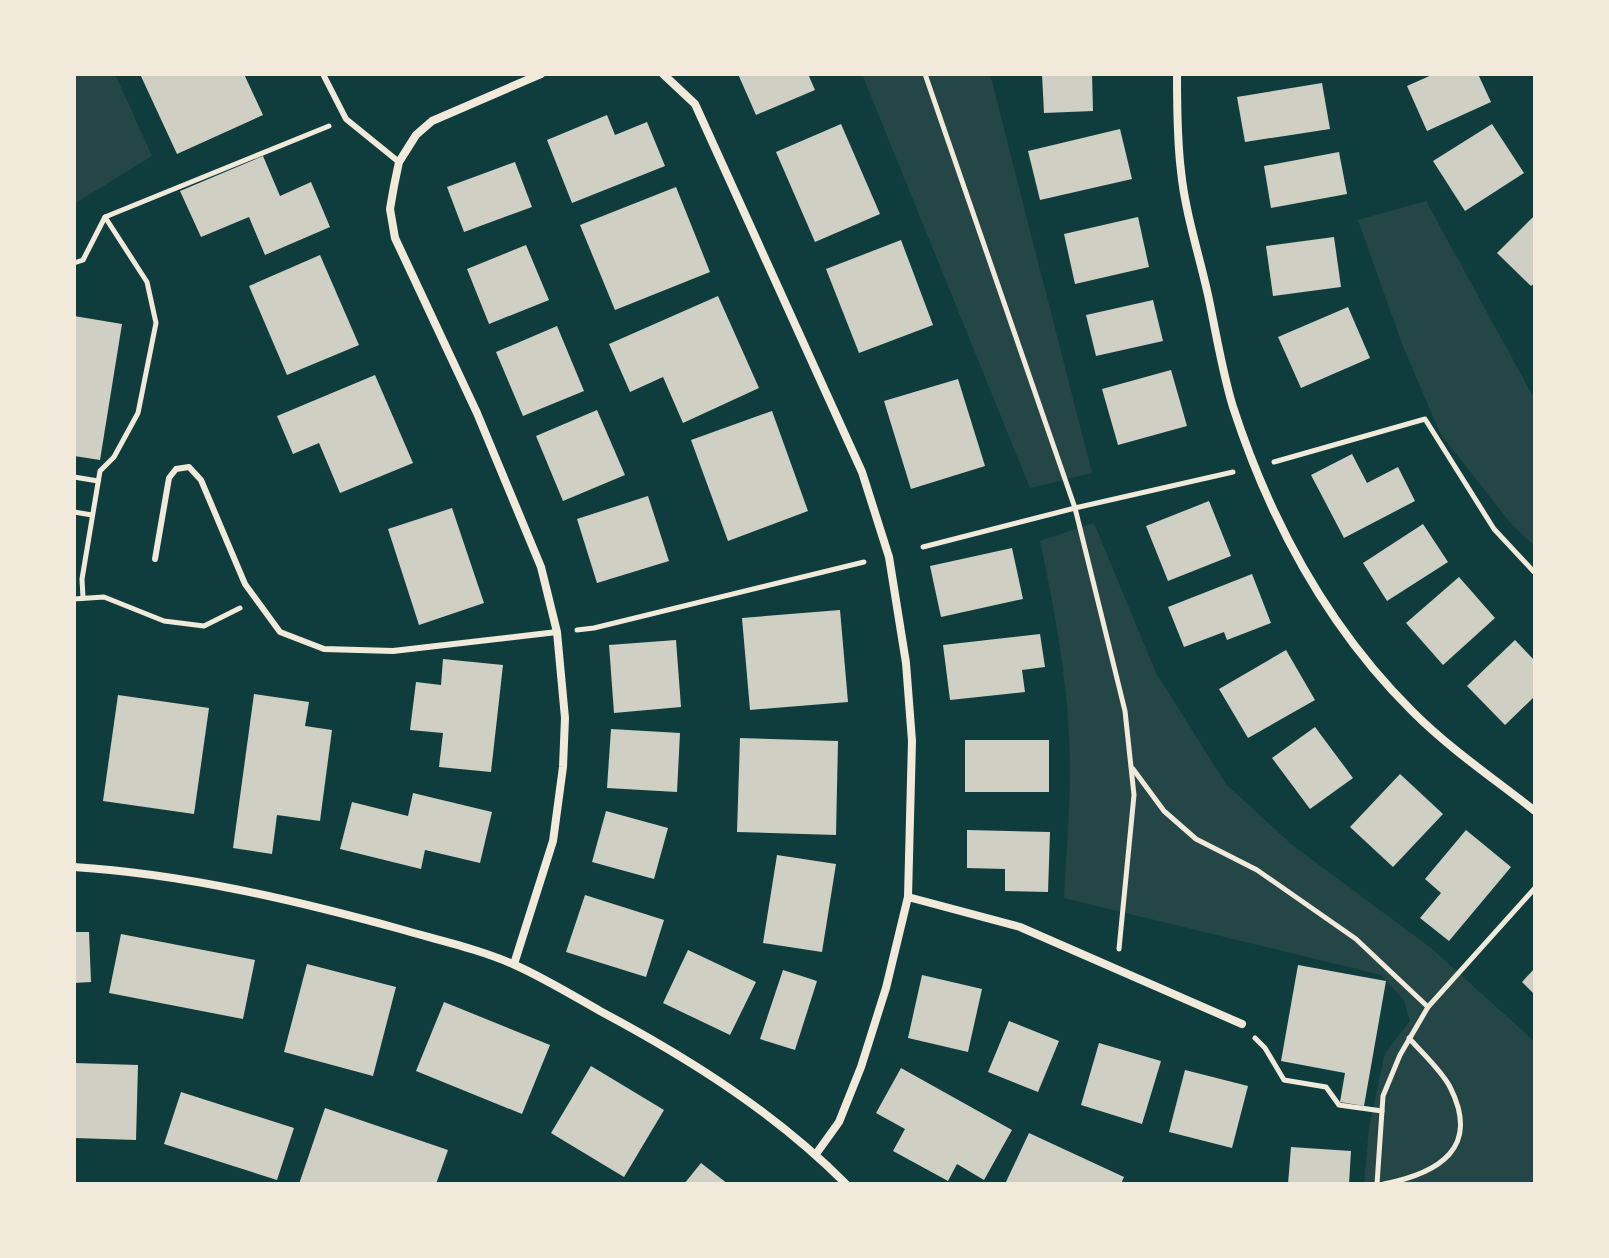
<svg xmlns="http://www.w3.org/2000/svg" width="1609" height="1258" font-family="Inter,sans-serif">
  <rect width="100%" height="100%" fill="#0f3d3e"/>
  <g fill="#244646">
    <polygon points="74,74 115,74 152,156 74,204"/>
    <polygon points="862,74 990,74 1092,473 1030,488"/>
    <polygon points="1426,201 1535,400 1535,546 1512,525 1440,433 1402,344 1358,220"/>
    <path d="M1094,523L1156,673L1226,784L1291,844L1431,948L1535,1042V1184H1364L1369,1127L1385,1053L1410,1021L1404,1000L1381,975L1064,898C1066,856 1070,813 1070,770C1070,692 1056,617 1040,541Z"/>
  </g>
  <g fill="#cfcfc3">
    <polygon points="140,74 244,74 263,115 177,154"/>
    <polygon points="738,74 808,74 815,90 756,115"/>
    <polygon points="1042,74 1092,74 1093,111 1044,113"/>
    <polygon points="1434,74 1478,74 1491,102 1427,131 1407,86"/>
    <polygon points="1322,83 1330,129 1245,142 1237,97"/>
    <polygon points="607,115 615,135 647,122 665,166 572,203 547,140"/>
    <polygon points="841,124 880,214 815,242 776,152"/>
    <polygon points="1492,124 1524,173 1465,211 1433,161"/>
    <polygon points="1120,129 1132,179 1040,200 1028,151"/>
    <polygon points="1339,152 1347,194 1271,208 1264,166"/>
    <polygon points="263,156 280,196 311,182 330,227 265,255 249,217 201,237 180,191"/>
    <polygon points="515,162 532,207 464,232 447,187"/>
    <polygon points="676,187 710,272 615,310 580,225"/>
    <polygon points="1535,215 1535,283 1531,286 1497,253"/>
    <polygon points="1138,217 1149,267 1075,284 1064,234"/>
    <polygon points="1334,237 1341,287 1273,296 1266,246"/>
    <polygon points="901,240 933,325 859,353 826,269"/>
    <polygon points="526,245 549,300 489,324 467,269"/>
    <polygon points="320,255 359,345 287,375 249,286"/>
    <polygon points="718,296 759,388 683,423 663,377 630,392 609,344"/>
    <polygon points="1153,300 1163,341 1096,356 1086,315"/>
    <polygon points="1348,307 1370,358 1301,388 1278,337"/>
    <polygon points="74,316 122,324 100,460 74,456"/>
    <polygon points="557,326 584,391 523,416 496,352"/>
    <polygon points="1171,370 1187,426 1118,445 1102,389"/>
    <polygon points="375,375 413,463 340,493 319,443 293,454 277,416"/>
    <polygon points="958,379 985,466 911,489 884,401"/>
    <polygon points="597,410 625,475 563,501 536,436"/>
    <polygon points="772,411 808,511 728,541 691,440"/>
    <polygon points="1352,454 1367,483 1398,467 1415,501 1344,538 1311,475"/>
    <polygon points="648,496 669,561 597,583 577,519"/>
    <polygon points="1209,501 1231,556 1168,581 1146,526"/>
    <polygon points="452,508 484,603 419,625 388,529"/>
    <polygon points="1423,524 1448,562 1387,601 1363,563"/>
    <polygon points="1012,548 1023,599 941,617 930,566"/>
    <polygon points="1252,574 1271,623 1227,640 1224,632 1184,647 1168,607"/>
    <polygon points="1459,577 1495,618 1443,665 1406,623"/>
    <polygon points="840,610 848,702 750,710 742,618"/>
    <polygon points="1040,634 1045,667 1022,670 1025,692 950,700 943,645"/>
    <polygon points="676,640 681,707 614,713 609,645"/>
    <polygon points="1515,640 1535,661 1535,696 1505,725 1467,686"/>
    <polygon points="1286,650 1315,700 1248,738 1219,689"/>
    <polygon points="443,659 503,665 491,772 439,767 443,733 410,730 416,682 441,685"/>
    <polygon points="254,694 309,702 305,726 332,730 320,821 277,815 272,854 233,848"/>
    <polygon points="118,695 209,708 194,814 103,801"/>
    <polygon points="1315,727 1353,778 1310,809 1272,758"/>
    <polygon points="611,729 680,733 677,792 607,788"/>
    <polygon points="740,738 838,741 836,835 737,832"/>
    <rect x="965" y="740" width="84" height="52"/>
    <polygon points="1400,774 1443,814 1393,867 1350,827"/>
    <polygon points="413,793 492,812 480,863 425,850 421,869 340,849 352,802 408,816"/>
    <polygon points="606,811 668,828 654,879 592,862"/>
    <polygon points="967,830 1050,832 1048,892 1005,891 1005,869 967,868"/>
    <polygon points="1466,830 1511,867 1449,941 1420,918 1441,893 1425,879"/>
    <polygon points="777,855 836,864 822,952 763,943"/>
    <polygon points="585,895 664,920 646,977 566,952"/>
    <polygon points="74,932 89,932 91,982 74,983"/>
    <polygon points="121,934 255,960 243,1019 109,993"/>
    <polygon points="688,950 756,982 730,1035 663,1003"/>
    <polygon points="307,964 396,987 373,1076 284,1052"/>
    <polygon points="1298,965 1386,981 1364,1106 1340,1102 1345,1073 1281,1061"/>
    <polygon points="1535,968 1535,995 1522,982"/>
    <polygon points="783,970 817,981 795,1050 760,1039"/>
    <polygon points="922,975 982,989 968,1052 908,1038"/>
    <polygon points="444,1002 550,1045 522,1114 416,1071"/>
    <polygon points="1009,1021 1059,1041 1038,1092 988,1072"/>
    <polygon points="1099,1043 1161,1061 1142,1124 1081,1105"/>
    <polygon points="74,1063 138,1065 136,1140 74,1138"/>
    <polygon points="591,1066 664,1110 624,1177 551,1133"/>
    <polygon points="901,1068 1012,1130 984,1180 957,1164 948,1181 893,1151 905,1129 876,1113"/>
    <polygon points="1185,1070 1248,1086 1232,1148 1169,1132"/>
    <polygon points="181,1092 294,1128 277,1180 164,1144"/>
    <polygon points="325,1108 448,1150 436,1184 299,1184"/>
    <polygon points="1029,1133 1124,1177 1121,1184 1005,1184"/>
    <polygon points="1291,1147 1351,1151 1349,1184 1288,1184"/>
    <polygon points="701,1163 728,1184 684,1184"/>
  </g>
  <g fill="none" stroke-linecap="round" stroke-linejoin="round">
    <g stroke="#f1e9da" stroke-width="5">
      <polyline points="925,74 1075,508 1125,711 1134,795 1119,949"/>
      <polyline points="74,263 83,260 105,217 329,126"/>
      <polyline points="1274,462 1425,419 1494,529 1535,573"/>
      <polyline points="74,477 98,481"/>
      <polyline points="74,512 92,515"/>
      <polyline points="923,547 1075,508 1233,472"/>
      <polyline points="83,598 82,579 100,471 114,457 138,413 156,323 147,282 105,217"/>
      <polyline points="74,599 104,597 164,621 204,626 240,608"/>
      <polyline points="577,630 594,628 864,562"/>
      <polyline points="1133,769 1164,811 1196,839 1257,870 1356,939 1428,1007"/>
      <polyline points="1255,1038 1265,1048 1284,1080 1326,1087 1339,1105 1382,1111"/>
      <polyline points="1377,1184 1383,1096 1400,1055 1428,1007 1535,888"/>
      <path d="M1384,1184C1439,1173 1481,1148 1450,1087C1441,1070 1422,1053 1409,1038"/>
    </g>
    <g stroke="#f1e9da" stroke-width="6">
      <polyline points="323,74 346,119 399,162"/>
      <polyline points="155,559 169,478 176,469 189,467 201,480 245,584 280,632 324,649 393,651 557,632"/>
    </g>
    <g stroke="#f1e9da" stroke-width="8">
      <polyline points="663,74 695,104 862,472 889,557 906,663 912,741 908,897 886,988 861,1067 839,1122 816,1154"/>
      <path d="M1177,74C1177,106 1177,139 1181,171C1185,212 1199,254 1208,295C1216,332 1222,371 1233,407C1270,520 1328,628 1413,712C1450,749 1493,778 1535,811"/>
      <path d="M74,867C184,874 294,900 400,929C438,940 479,949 515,965C544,978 572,995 600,1011C690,1059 774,1112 846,1184"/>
      <polyline points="908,897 1020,927 1242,1024"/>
      <polyline points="514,964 553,841 563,767 565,718 557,632 541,567 477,413 395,238 390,209 394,186 399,162 416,135 432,121 541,74"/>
    </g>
  </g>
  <rect width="1609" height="1258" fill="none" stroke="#f1e9da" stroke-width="152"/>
</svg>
